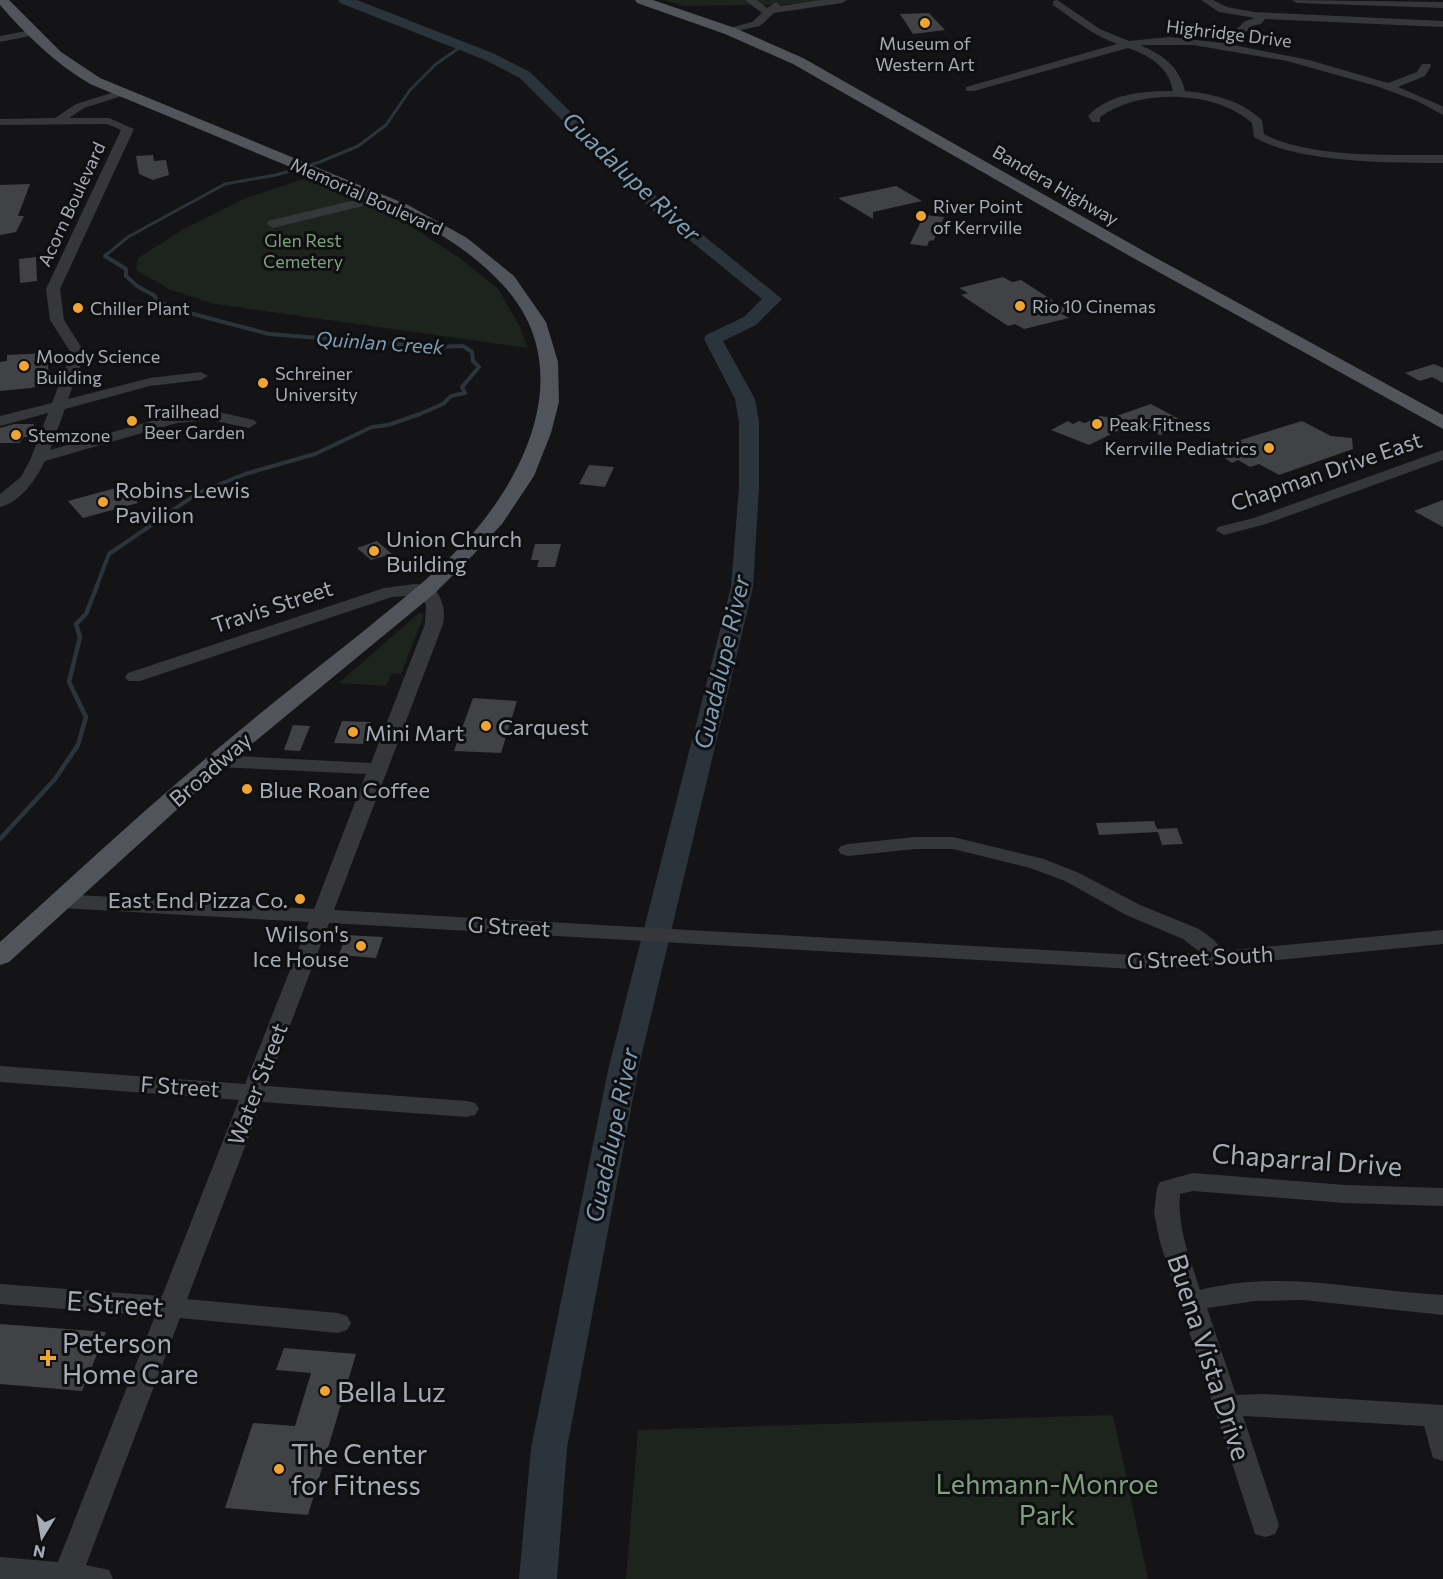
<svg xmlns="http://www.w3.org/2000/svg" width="1443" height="1579" font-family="Commissioner,sans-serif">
  <rect width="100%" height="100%" fill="#141416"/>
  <g fill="#1c241d">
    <polygon points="664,0 834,0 802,4 684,6"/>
    <polygon points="303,179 386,210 460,258 498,289 519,325 528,348 215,304 171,290 136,270 138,258 182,230 246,198"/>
    <polygon points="419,613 424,615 401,674 392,673 386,686 339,683"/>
    <polygon points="1113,1415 1148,1579 626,1579 638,1430"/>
  </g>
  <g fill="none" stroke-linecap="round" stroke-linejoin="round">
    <polyline stroke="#2b343a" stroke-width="3" points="105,256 128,237 225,184 276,175 320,162 358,146 386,125 410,90 436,64 462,46"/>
    <polyline stroke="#2b343a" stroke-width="4" points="96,588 109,554 198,493 245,474 315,454 372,427 388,425 420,414 443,404 451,396 465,393 462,387 479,367 473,361 472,352 463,346 433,347 269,334 178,310 156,300 155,296 137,286 126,276 126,269 105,256 107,254"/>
    <polyline stroke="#2b343a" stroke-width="4.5" points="0,839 55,779 78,745 86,717 69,682 80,637 76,624 86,614 97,586"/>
    <polygon fill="#2b343a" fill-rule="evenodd" points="338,0 357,0 495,54 530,72 662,202 782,299 756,325 723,341 755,399 759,422 759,487 753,587 639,1066 567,1448 557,1579 519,1579 531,1448 609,1066 731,587 739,487 739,422 735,399 704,339 706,335 744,317 762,299 650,208 520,78 485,60 340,3"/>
  </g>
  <g fill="#404246">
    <polygon points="929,13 945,30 913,34 900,14"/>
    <polygon points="153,155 154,161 166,160 169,175 153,180 139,174 136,156"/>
    <polygon points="30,184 18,216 24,216 16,232 0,235 0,185"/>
    <polygon points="896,186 922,201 873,212 873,219 838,198"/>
    <polygon points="924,215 944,217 934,240 929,241 927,246 910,244"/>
    <polygon points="36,257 37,281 20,283 19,259"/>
    <polygon points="1003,277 1012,282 1021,280 1069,311 1060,313 1069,318 1024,329 1015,324 1008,326 961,295 968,293 959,288"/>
    <polygon points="47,353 49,380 40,381 41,385 31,388 0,391 0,362 7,361 7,355"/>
    <polygon points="1434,364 1443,368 1443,383 1432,377 1420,381 1405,373"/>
    <polygon points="1151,404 1190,425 1160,435 1136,422 1089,445 1051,430 1068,421 1073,424 1079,421 1085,423 1100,416 1106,417 1119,415"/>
    <polygon points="1302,421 1331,436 1352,438 1353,449 1279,475 1259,464 1250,467 1238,460 1232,463 1211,449"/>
    <polygon points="14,424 34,424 30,437 24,437 19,443 0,443 0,428"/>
    <polygon points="589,465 614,467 605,487 579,484"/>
    <polygon points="123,486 138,503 83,518 68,501"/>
    <polygon points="1443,500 1443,527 1414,511"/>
    <polygon points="377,541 392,554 371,560 357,548"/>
    <polygon points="535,544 561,544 555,567 537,567 539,560 531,560"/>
    <polygon points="473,698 517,701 501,753 454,751"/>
    <polygon points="342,721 371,722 363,744 334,743"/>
    <polygon points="293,725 310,726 300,751 284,750"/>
    <polygon points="1154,821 1157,829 1177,828 1183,844 1162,845 1158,832 1099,835 1096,823"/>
    <polygon points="346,935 383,937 376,958 339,955"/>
    <polygon points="0,1324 106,1332 82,1391 0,1384"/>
    <polygon points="284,1348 356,1354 308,1515 225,1508 253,1423 295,1426 311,1373 276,1370"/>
  </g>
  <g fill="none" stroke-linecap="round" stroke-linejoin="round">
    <g fill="#35373b" fill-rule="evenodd">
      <polygon points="745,0 757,0 767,8 776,2 781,6 821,0 847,0 842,3 774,13 760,26 726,33 726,29 752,22 762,13"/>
      <path d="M1057,0L1100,29L1129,41L1169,37L1223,43L1245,21L1255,18L1219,12L1201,0H1213L1227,7L1254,12L1443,21V27L1265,19L1261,24L1252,26L1233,45L1309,60L1388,83L1417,72L1422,64H1430L1431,66L1425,76L1398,87L1440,105L1443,107V115L1417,101L1376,86L1287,61L1193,45H1140C1163,55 1179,66 1185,91C1214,94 1240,100 1262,120L1264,134C1308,158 1393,155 1443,155V163C1393,163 1296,163 1254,137L1252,123C1216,90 1139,88 1100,117V122H1092L1088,116C1109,93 1145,91 1173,91C1168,66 1150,56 1128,48L974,91H966V87L1117,44C1093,35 1074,20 1053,5V1Z"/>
      <polygon points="1292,0 1443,2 1443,8 1297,3"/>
      <polygon points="31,30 36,33 35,35 0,42 0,36"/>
      <path d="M121,90L127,93L125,95L84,108L69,118H109L134,129L60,289L64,320L85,353L68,399L150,378L201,372L208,376L201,380L150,386L65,409L50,450L176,414L210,410L254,420L257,423L249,428L210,420L177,423L45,461C36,479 21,502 0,507V494L21,477L31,458L48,413L0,426V416L52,403L71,353L50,320L46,289L121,130L107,124L0,125V119L55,118L76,104Z"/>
      <polygon points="359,199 365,203 363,206 273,228 267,224 268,221"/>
      <polygon points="1443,450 1443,460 1266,524 1224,535 1216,530 1218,527 1254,518"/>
      <path d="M415,584L433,586C442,599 446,609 443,624L334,910L1134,955L1201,953L1183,939L1126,915L1065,881L1030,868L953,849H915L848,856L841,854L838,850L841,846L848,844L915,837H953L1044,859L1079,873L1140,905L1199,929L1214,940L1223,951L1443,930V944L1217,966L1134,969L329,923L267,1086L467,1101L475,1103L479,1109L475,1115L467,1117L262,1102L187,1299L338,1313L347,1316L351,1323L347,1330L338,1333L180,1318L86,1565L109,1570L113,1579H0V1557L58,1562L155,1316L0,1304V1284L162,1296L239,1100L0,1082V1066L245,1084L309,922L61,908L54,906L51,901L54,896L61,894L314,909L366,774L217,767L210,765L207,761L210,757L217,755L371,763L425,624L426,606L422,595L392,597L140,681H128L125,677L128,673L384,588Z"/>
      <path d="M1193,1173L1345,1185L1443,1188V1206L1345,1203L1193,1191L1180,1194C1177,1228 1190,1258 1200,1290C1286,1269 1358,1291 1443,1295V1315L1303,1300L1255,1301L1207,1308L1236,1395L1264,1394L1443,1405V1461L1433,1458L1424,1426L1243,1416L1279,1525L1275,1534L1265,1537L1255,1534L1160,1242L1154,1213L1157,1188L1160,1182Z"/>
    </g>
    <g fill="#51545a" fill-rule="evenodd">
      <path d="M0,0H9L61,52L100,78L408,205L467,238L514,276L546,322L558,362L559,402L551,433L534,476L502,524L472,556L434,594L225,766L9,962L0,965V942C70,879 138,815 210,755C262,711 316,669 370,626C411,592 457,557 489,513C540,444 568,353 501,283C446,224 365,198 293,168C225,140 158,112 90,84C55,63 27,36 0,5Z"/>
      <polygon points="635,0 653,0 735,28 803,58 1147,253 1443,415 1443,429 1135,259 793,64 725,34 637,3"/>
    </g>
  </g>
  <g fill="#f1a531" stroke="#0f0f11" stroke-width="2">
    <circle cx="925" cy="23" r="6"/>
    <circle cx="921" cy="216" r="6"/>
    <circle cx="1020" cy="306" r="6"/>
    <circle cx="78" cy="308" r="6"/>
    <circle cx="24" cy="366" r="6"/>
    <circle cx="263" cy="383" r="6"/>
    <circle cx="132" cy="421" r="6"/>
    <circle cx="1097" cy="424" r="6"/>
    <circle cx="16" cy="435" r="6"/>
    <circle cx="1269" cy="448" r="6"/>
    <circle cx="103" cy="502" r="6"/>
    <circle cx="374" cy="551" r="6"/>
    <circle cx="486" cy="726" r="6"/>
    <circle cx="353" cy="732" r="6"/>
    <circle cx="247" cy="789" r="6"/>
    <circle cx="300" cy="899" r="6"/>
    <circle cx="361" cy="946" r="6"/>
    <path d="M45 1349h6v6h6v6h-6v6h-6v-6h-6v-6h6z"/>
    <circle cx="325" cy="1391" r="6"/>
    <circle cx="279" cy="1469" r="6"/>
  </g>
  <g text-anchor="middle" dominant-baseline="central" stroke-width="6" stroke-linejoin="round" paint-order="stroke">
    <g font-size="18" fill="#a6acb6" stroke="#0f0f11">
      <text transform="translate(1229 33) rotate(7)">Highridge Drive</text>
      <text transform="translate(1056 185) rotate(30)">Bandera Highway</text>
      <text transform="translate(367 196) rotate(24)">Memorial Boulevard</text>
      <text transform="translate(71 204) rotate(-65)">Acorn Boulevard</text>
    </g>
    <g font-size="18" fill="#a6acb6" stroke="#0f0f11" text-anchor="start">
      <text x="925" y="43" text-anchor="middle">Museum of<tspan x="925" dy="21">Western Art</tspan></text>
      <text x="933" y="206">River Point<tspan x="933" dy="21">of Kerrville</tspan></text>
      <text x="1032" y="306">Rio 10 Cinemas</text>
      <text x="90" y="308">Chiller Plant</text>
      <text x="36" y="356">Moody Science<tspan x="36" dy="21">Building</tspan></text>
      <text x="275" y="373">Schreiner<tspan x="275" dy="21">University</tspan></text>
      <text x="144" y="411">Trailhead<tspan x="144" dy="21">Beer Garden</tspan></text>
      <text x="1109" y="424">Peak Fitness</text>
      <text x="28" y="435">Stemzone</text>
      <text x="1257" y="448" text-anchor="end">Kerrville Pediatrics</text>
    </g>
    <g font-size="18" fill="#7da17d" stroke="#0f0f11">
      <text x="303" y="240">Glen Rest<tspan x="303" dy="21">Cemetery</tspan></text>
    </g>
    <g font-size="20" font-style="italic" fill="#7d9cb2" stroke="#0f0f11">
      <text transform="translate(380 342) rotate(4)">Quinlan Creek</text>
    </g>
    <g font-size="22" fill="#a6acb6" stroke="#0f0f11">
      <text transform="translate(1326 471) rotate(-19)">Chapman Drive East</text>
      <text transform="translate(272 606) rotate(-18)">Travis Street</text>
      <text transform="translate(210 769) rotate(-41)">Broadway</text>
      <text transform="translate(509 926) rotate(3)">G Street</text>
      <text transform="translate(1200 957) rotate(-3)">G Street South</text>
      <text transform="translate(257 1084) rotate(-69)">Water Street</text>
      <text transform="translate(180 1086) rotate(4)">F Street</text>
    </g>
    <g font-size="22" fill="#a6acb6" stroke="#0f0f11" text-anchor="start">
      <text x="115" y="489">Robins-Lewis<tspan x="115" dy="25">Pavilion</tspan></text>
      <text x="386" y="538">Union Church<tspan x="386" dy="25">Building</tspan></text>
      <text x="498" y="726">Carquest</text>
      <text x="365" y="732">Mini Mart</text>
      <text x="259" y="789">Blue Roan Coffee</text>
      <text x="288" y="899" text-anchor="end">East End Pizza Co.</text>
      <text x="349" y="933" text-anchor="end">Wilson's<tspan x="349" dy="25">Ice House</tspan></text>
    </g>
    <g font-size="24" font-style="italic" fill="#7d9cb2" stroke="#0f0f11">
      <text transform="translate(632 176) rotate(43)">Guadalupe River</text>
      <text transform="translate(721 662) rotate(-77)">Guadalupe River</text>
      <text transform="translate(611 1135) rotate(-78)">Guadalupe River</text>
    </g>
    <g font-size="27" fill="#a6acb6" stroke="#0f0f11">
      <text transform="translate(1307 1159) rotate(4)">Chaparral Drive</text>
      <text transform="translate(115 1303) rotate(4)">E Street</text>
      <text transform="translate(1210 1357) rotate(72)">Buena Vista Drive</text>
    </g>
    <g font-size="27" fill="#a6acb6" stroke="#0f0f11" text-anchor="start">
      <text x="62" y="1342">Peterson<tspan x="62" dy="31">Home Care</tspan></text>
      <text x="337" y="1391">Bella Luz</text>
      <text x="291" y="1453">The Center<tspan x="291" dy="31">for Fitness</tspan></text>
    </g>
    <g font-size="27" fill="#7da17d" stroke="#0f0f11">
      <text x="1047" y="1483">Lehmann-Monroe<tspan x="1047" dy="31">Park</tspan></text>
    </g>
  </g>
  <g transform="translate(42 1537) rotate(191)" stroke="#0f0f11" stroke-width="4.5" paint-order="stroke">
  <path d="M0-4.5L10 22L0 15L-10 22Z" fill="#a6acb6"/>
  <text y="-9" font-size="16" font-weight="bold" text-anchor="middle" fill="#a6acb6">N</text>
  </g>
</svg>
